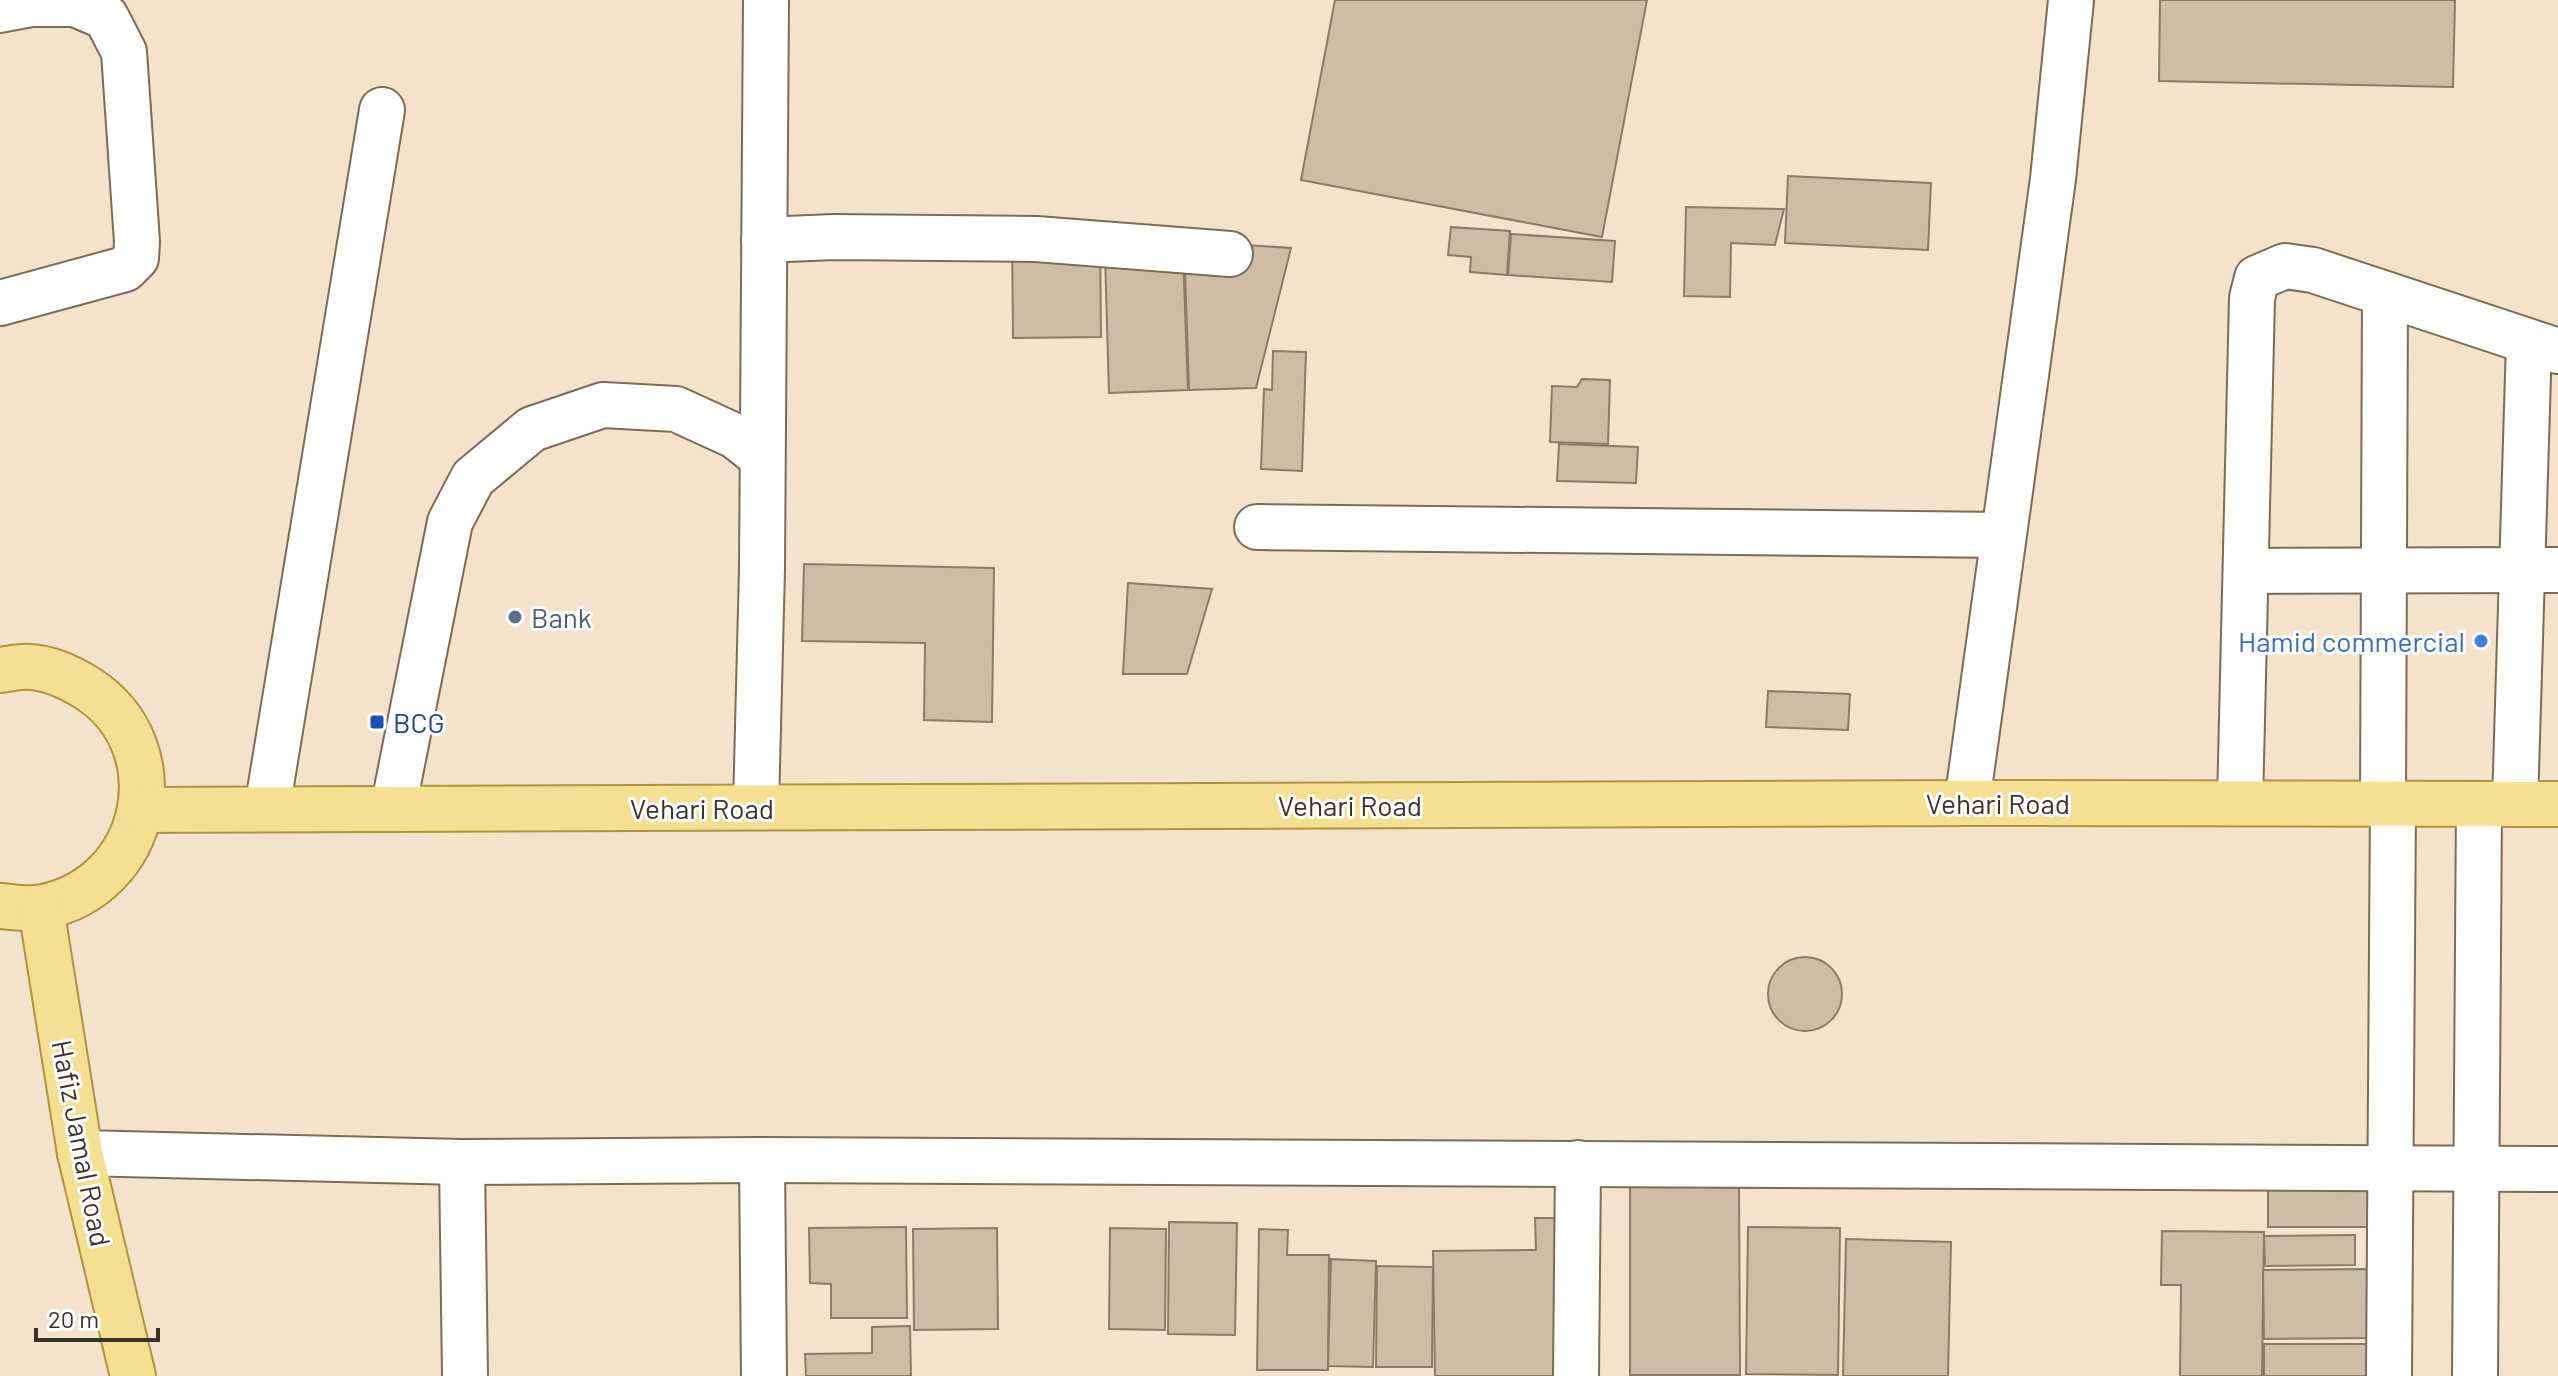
<svg xmlns="http://www.w3.org/2000/svg" width="2558" height="1376" font-family="Barlow,sans-serif">
  <rect width="100%" height="100%" fill="#f4e3cc"/>
  <g fill="#cdbda7" stroke="#8b7c67" stroke-width="2">
    <polygon points="1335,0 1647,0 1602,237 1301,180"/>
    <polygon points="2160,0 2455,0 2453,87 2159,81"/>
    <polygon points="1788,176 1931,183 1928,250 1785,243"/>
    <polygon points="1686,207 1784,209 1775,245 1731,243 1730,297 1684,296"/>
    <polygon points="1451,227 1510,231 1507,275 1470,272 1471,257 1448,255"/>
    <polygon points="1100,231 1101,337 1013,338 1012,232"/>
    <polygon points="1511,234 1615,241 1612,282 1508,275"/>
    <polygon points="1184,241 1291,248 1256,388 1189,390"/>
    <polygon points="1183,254 1188,390 1109,393 1105,256"/>
    <polygon points="1273,351 1306,352 1302,471 1261,469 1264,389 1272,390"/>
    <polygon points="1582,379 1610,380 1608,444 1550,442 1552,386 1577,387"/>
    <polygon points="1559,444 1638,447 1636,483 1557,481"/>
    <polygon points="804,564 994,568 992,722 924,720 925,643 802,641"/>
    <polygon points="1128,583 1212,589 1187,674 1123,674"/>
    <polygon points="1768,691 1850,694 1848,730 1766,727"/>
    <circle cx="1805" cy="994" r="37"/>
    <polygon points="2372,1174 2373,1227 2268,1227 2268,1175"/>
    <polygon points="1630,1179 1739,1179 1740,1375 1630,1375"/>
    <polygon points="1535,1218 1561,1218 1563,1376 1435,1376 1433,1251 1536,1250"/>
    <polygon points="1169,1222 1237,1223 1235,1335 1168,1334"/>
    <polygon points="906,1227 907,1318 831,1318 831,1284 810,1283 809,1228"/>
    <polygon points="1748,1227 1840,1228 1838,1375 1746,1374"/>
    <polygon points="997,1228 998,1329 914,1330 913,1229"/>
    <polygon points="1110,1228 1166,1229 1165,1330 1109,1329"/>
    <polygon points="1259,1229 1288,1230 1287,1255 1329,1255 1328,1370 1257,1370"/>
    <polygon points="2162,1231 2264,1232 2262,1376 2180,1376 2181,1285 2161,1285"/>
    <polygon points="2355,1235 2355,1265 2265,1266 2264,1236"/>
    <polygon points="1846,1239 1951,1242 1948,1376 1843,1376"/>
    <polygon points="1331,1259 1376,1261 1373,1367 1328,1366"/>
    <polygon points="1377,1266 1433,1267 1432,1367 1376,1367"/>
    <polygon points="2369,1269 2370,1338 2264,1339 2263,1270"/>
    <polygon points="910,1326 911,1376 806,1376 805,1354 872,1353 872,1327"/>
    <rect x="2264" y="1344" width="104" height="32"/>
  </g>
  <g fill="none" stroke-linecap="round" stroke-linejoin="round">
    <defs>
      <g id="minor">
        <polyline points="0,10 32,4 75,4 106,17 124,52 137,242 136,258 125,269 0,303"/>
        <polyline points="764,240 834,237 1036,239 1230,254"/>
        <polyline points="1257,527 2003,535"/>
        <polyline points="2246,571 2558,570"/>
        <polyline points="1967,803 2053,179 2071,0"/>
        <polyline points="2240,803 2252,298 2257,278 2285,266 2313,270 2558,351"/>
        <polyline points="2383,804 2385,294"/>
        <polyline points="2515,804 2529,342"/>
        <polyline points="756,807 762,568 766,0"/>
        <polyline points="267,809 382,110"/>
        <polyline points="393,809 450,522 473,478 532,429 603,405 676,409 735,436 762,457"/>
        <polyline points="80,1153 462,1162 762,1160 2558,1169"/>
        <polyline points="762,1160 764,1376"/>
        <polyline points="462,1162 465,1376"/>
        <polyline points="1576,1376 1578,1163"/>
        <polyline points="2389,1376 2393,803"/>
        <polyline points="2475,1376 2479,804"/>
      </g>
      <g id="major">
        <path d="M0,670C10,669 21,666 30,667C50,668 71,678 87,688C179,747 149,886 43,907C30,910 13,907 0,906"/>
        <polyline points="141,810 1967,803 2558,804"/>
        <polyline points="41,908 80,1153 133,1376"/>
      </g>
    </defs>
    <use href="#minor" stroke="#7b6c57" stroke-width="48"/>
    <use href="#major" stroke="#af943d" stroke-width="48"/>
    <use href="#minor" stroke="#fff" stroke-width="44"/>
    <use href="#major" stroke="#f5df91" stroke-width="44"/>
  </g>
  <circle fill="#5c6f8a" stroke="#fff" stroke-width="3" cx="515" cy="617" r="8"/>
  <circle fill="#3f7fe0" stroke="#fff" stroke-width="3" cx="2481" cy="641" r="8"/>
  <rect fill="#1a4fb4" stroke="#fff" stroke-width="3" x="369" y="714" width="16" height="16" rx="4"/>
  <g text-anchor="middle" dominant-baseline="central" stroke-width="6" stroke-linejoin="round" paint-order="stroke">
    <g font-size="28" fill="#4e5e75" stroke="#fff" text-anchor="start">
      <text x="531" y="617">Bank</text>
    </g>
    <g font-size="28" fill="#366cbe" stroke="#fff" text-anchor="end">
      <text x="2465" y="641">Hamid commercial</text>
    </g>
    <g font-size="28" fill="#164399" stroke="#fff" text-anchor="start">
      <text x="393" y="722">BCG</text>
    </g>
    <g font-size="28" fill="#393229" stroke="#fff">
      <text x="1998" y="803">Vehari Road</text>
      <text x="1350" y="805">Vehari Road</text>
      <text x="702" y="808">Vehari Road</text>
      <text transform="translate(82 1143) rotate(79)">Hafiz Jamal Road</text>
    </g>
  </g>
  <path d="M36 1328v12h122v-12" fill="none" stroke="#393229" stroke-width="4"/>
  <text x="48" y="1328" font-size="24" fill="#393229" stroke="#ffffff" stroke-width="6" paint-order="stroke">20 m</text>
</svg>
